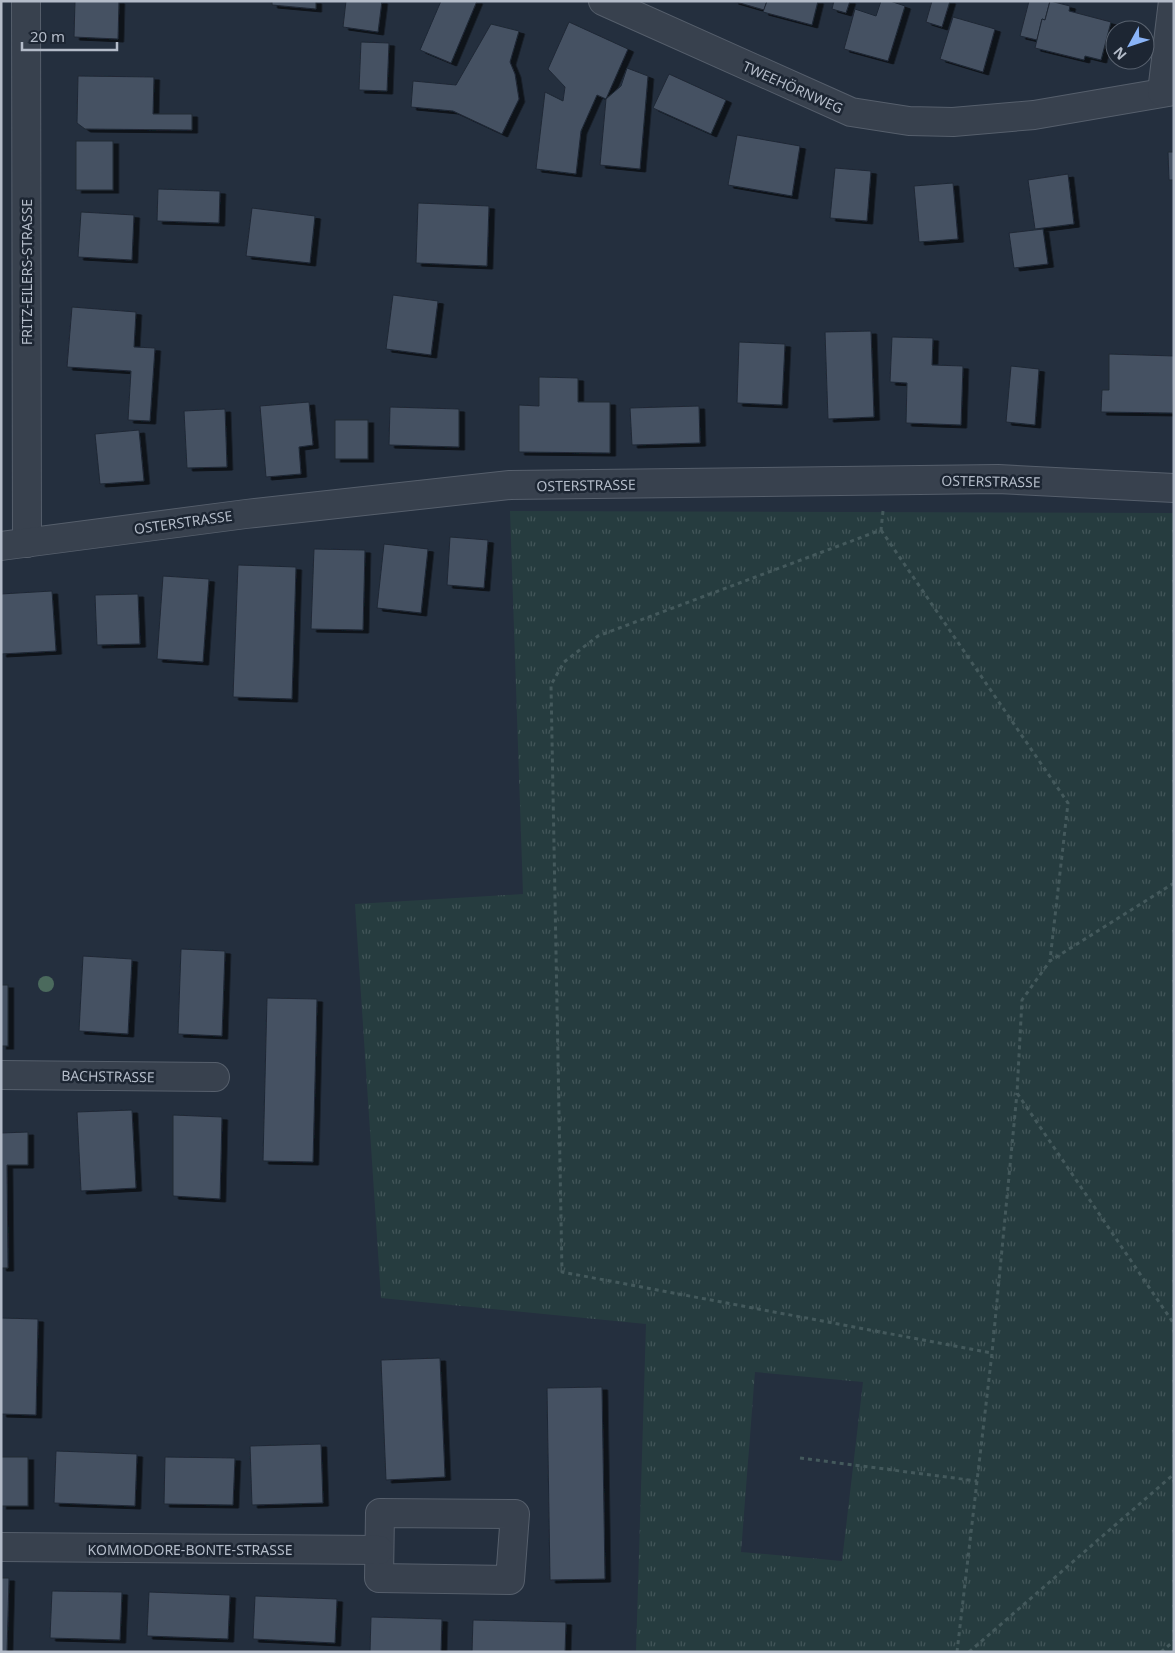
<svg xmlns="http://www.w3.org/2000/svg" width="1175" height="1653" font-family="'Noto Sans',sans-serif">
  <defs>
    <pattern id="park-tufts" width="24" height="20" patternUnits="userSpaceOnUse" patternTransform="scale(1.25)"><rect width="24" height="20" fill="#263c3f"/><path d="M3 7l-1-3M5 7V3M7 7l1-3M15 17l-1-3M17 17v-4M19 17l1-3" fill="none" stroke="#435659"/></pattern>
    <filter id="shadow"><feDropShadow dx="5.5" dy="3" stdDeviation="0" flood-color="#0009"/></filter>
  </defs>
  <rect width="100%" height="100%" fill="#242f3e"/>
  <path fill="url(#park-tufts)" fill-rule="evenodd" d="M510,511L1174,513V1652H636L646,1324L381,1298L355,904L523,894ZM755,1372L863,1382L842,1561L741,1552Z"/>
  <g fill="#455162" stroke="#1f2835" filter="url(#shadow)">
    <polygon points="75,1 119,1 118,39 74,37"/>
    <polygon points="272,1 316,1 316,9 272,5"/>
    <polygon points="346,1 382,1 378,32 343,27"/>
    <polygon points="441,1 477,1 451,63 420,50"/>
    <polygon points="733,1 767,1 764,10"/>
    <polygon points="767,1 818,1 812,25 763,12"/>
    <polygon points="834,1 850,1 846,13 832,9"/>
    <polygon points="881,1 890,1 905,6 888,61 844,49 855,9 876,16"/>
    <polygon points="932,1 950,1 942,27 926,22"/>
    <polygon points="1029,1 1050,1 1045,20 1042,19 1037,40 1020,36"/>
    <polygon points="1050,1 1070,6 1069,11 1111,22 1101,60 1085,56 1084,60 1035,48 1042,19 1045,20"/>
    <polygon points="953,17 995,29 983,72 940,59"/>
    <polygon points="569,22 628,49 606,99 597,95 581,131 576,174 536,169 545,92 563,101 565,87 548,69"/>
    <polygon points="491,24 519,31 510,62 515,74 519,99 502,134 453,111 411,107 413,81 456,85"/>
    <polygon points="361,42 389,43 387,91 359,90"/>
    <polygon points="627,68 648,76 640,169 600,165 606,99 621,86"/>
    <polygon points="669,74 726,100 711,134 653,108"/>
    <polygon points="78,76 154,77 153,114 192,114 192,130 85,129 77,123"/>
    <polygon points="737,135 800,146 792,196 728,185"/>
    <rect x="76" y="141" width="37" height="49"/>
    <polygon points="1168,152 1174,152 1174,180 1169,180"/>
    <polygon points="835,168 871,171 867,221 830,218"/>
    <polygon points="1068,174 1074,224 1035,229 1028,180"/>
    <polygon points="953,183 958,239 919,242 914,186"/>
    <polygon points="158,189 220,191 219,223 157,221"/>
    <polygon points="418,203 489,206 487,266 416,263"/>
    <polygon points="252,208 315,216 310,263 246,256"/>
    <polygon points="81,212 134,215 132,260 78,257"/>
    <polygon points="1043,229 1048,264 1014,268 1009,233"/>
    <polygon points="393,295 438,301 431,355 386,349"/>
    <polygon points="72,307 136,312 134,347 155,348 150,421 128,420 131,371 67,367"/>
    <polygon points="871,331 874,417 828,419 825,332"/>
    <polygon points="892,337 933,338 932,365 963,366 961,425 906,423 907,383 890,382"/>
    <polygon points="739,342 785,344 782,405 737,403"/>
    <polygon points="1109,354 1174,356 1174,354 1173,413 1101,412 1102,390 1109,390"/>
    <polygon points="1011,366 1039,369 1035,425 1006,422"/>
    <polygon points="539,377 578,378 578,402 610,402 610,453 519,452 519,405 539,406"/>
    <polygon points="309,402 313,445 299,447 301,474 266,477 260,406"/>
    <polygon points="699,406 700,443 632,445 630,408"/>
    <polygon points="390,407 459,409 459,447 389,445"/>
    <polygon points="225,409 227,467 187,468 184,411"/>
    <rect x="335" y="420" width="33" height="39"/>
    <polygon points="139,430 144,481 100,484 95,434"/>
    <polygon points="450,537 488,540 484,588 447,585"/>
    <polygon points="384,544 428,549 421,613 377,608"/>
    <polygon points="314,549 365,550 363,630 311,629"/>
    <polygon points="238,565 296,567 292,699 233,697"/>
    <polygon points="163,576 209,579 203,662 157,659"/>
    <polygon points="52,591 56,651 1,654 1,594"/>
    <polygon points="138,594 140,644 97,645 95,595"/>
    <polygon points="181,949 225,951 222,1036 178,1034"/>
    <polygon points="83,956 132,959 128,1034 79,1031"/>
    <rect x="1" y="985" width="7" height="61"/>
    <polygon points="267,998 317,999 313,1162 263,1161"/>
    <polygon points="132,1110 136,1188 81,1191 77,1112"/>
    <polygon points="173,1115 222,1117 220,1199 173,1196"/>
    <polygon points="28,1132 28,1165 7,1165 8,1268 1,1268 1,1133"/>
    <polygon points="1,1318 38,1319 36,1415 1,1414"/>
    <polygon points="440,1358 445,1477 386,1480 381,1360"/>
    <polygon points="602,1387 605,1579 550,1580 547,1388"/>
    <polygon points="321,1444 323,1503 252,1505 250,1446"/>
    <polygon points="56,1451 137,1454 135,1506 54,1503"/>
    <rect x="1" y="1457" width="27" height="49"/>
    <polygon points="165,1457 235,1458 233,1505 164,1504"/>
    <polygon points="1,1578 9,1578 7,1652 1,1652"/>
    <polygon points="52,1591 122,1592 120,1640 50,1638"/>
    <polygon points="149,1592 230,1595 228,1639 147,1636"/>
    <polygon points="255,1596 337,1599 335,1643 253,1639"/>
    <polygon points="371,1617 442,1619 441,1652 370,1652"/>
    <polygon points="473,1620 566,1622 565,1652 472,1652"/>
  </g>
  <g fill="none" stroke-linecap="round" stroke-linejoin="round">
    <defs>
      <g id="street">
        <polyline points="26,1 27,543"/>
        <polyline points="603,1 851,112 909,121 953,122 1034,115 1174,91"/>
        <polyline points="1162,92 1173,1"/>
        <polyline points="1,546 246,514 510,485 998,479 1174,488"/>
        <polyline points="1,1075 215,1077"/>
        <polygon points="380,1513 515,1514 510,1580 379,1578"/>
        <polyline points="1,1547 379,1550"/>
      </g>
    </defs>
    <use href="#street" stroke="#565f6c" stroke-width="30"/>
    <g stroke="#44595c" stroke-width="3" stroke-dasharray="4 4" stroke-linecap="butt">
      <polyline points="883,511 881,530 598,636 564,662 551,685 562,1272 992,1353"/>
      <polyline points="881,530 1068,803 1050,960"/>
      <polyline points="1174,883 1050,961 1022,1000 1017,1093 1174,1324"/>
      <polyline points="800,1458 977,1481"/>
      <polyline points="957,1652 992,1353 1017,1093"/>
      <polyline points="969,1652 1174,1474"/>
      <polyline points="1161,1652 1174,1641"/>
    </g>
    <use href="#street" stroke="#38414e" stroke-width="28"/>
  </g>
  <circle fill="#4b6a5d" cx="46" cy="984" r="8"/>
  <g text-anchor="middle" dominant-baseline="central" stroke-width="5" stroke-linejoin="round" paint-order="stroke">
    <g font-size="14" fill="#b4bcc9" stroke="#1d2633">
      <text transform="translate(793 87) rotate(24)">TWEEHÖRNWEG</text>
      <text transform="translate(26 272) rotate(-90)">FRITZ-EILERS-STRASSE</text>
      <text transform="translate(991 481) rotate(1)">OSTERSTRASSE</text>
      <text transform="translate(586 485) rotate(-1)">OSTERSTRASSE</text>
      <text transform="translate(183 522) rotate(-8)">OSTERSTRASSE</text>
      <text transform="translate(108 1076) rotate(1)">BACHSTRASSE</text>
      <text x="190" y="1549">KOMMODORE-BONTE-STRASSE</text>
    </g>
  </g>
  <rect width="1175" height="1653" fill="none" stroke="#b4bcc9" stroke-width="5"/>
  <g transform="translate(1130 45) rotate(230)"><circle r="24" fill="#1d2633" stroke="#59626f"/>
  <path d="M0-4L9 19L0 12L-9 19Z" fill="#8ab4f8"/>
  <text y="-8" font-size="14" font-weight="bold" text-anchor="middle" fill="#b4bcc9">N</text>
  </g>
  <path d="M22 42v8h95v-8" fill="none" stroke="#b4bcc9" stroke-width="2.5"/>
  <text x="30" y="42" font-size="15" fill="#b4bcc9" stroke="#1d2633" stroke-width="4" paint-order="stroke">20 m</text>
</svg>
